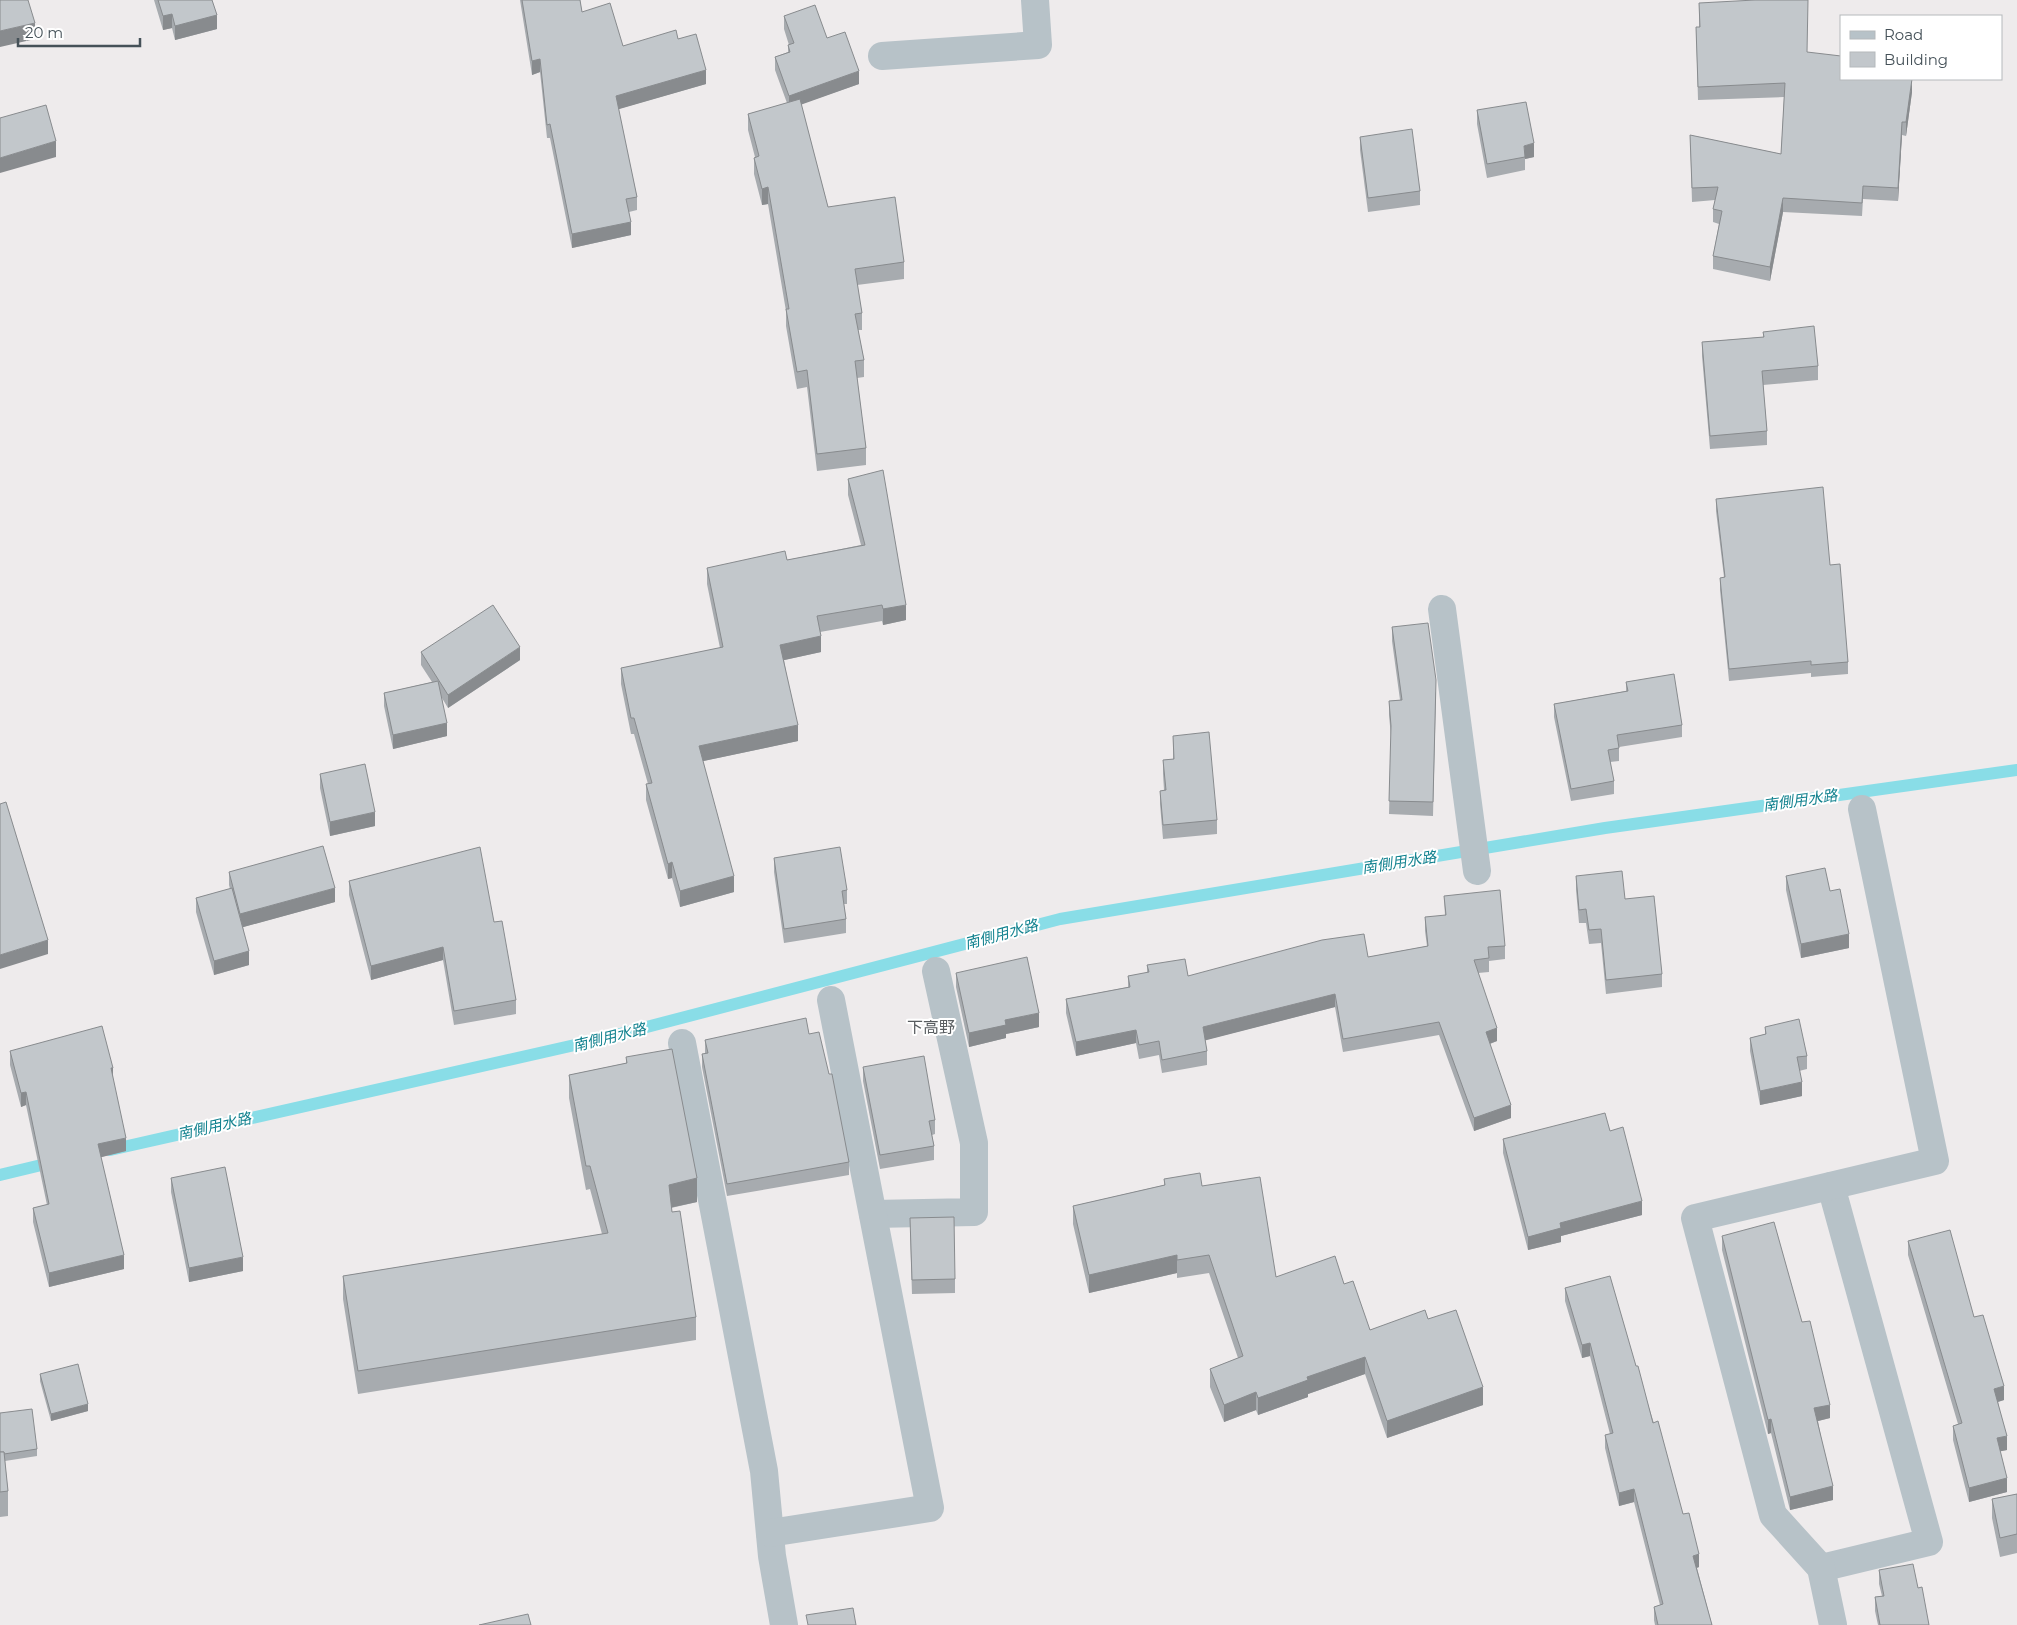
<svg xmlns="http://www.w3.org/2000/svg" width="2017" height="1625" font-family="Montserrat,'Noto Sans JP',sans-serif">
  <rect width="100%" height="100%" fill="#eeebec"/>
  <g fill="none" stroke-linecap="round" stroke-linejoin="round">
    <g stroke="#89dde7" stroke-width="12">
      <polyline points="110,1150 597,1040 1060,919 1605,828 2017,770"/>
      <polyline points="0,1175 54,1162"/>
    </g>
    <g stroke="#b7c2c8" stroke-width="28">
      <polyline points="882,56 1038,45 1035,0"/>
      <polyline points="1442,609 1477,871"/>
      <polyline points="682,1043 764,1471 772,1556 784,1625"/>
      <polyline points="873,1214 974,1212 974,1143 936,971"/>
      <polyline points="770,1533 930,1508 831,1000"/>
      <polyline points="1821,1568 1929,1542 1831,1186"/>
      <polyline points="1833,1625 1821,1568 1773,1515 1695,1218 1935,1161 1862,809"/>
    </g>
  </g>
  <g fill="#a7abaf">
    <polygon points="154,0 212,0 217,29 175,40 172,28 163,30"/>
    <polygon points="520,0 580,0 582,12 623,46 678,39 706,84 618,109 637,197 637,210 629,212 631,235 572,248 550,138 547,138 540,72 532,75"/>
    <polygon points="1699,3 1807,52 1841,79 1912,92 1906,136 1902,135 1898,201 1863,199 1862,216 1783,212 1770,281 1713,269 1713,256 1719,224 1713,222 1713,209 1715,200 1692,202 1690,135 1781,154 1784,97 1698,100 1696,27 1699,27"/>
    <polygon points="784,16 827,38 859,84 801,104 828,207 904,262 904,279 857,285 862,313 862,330 858,330 864,360 864,377 857,378 866,448 866,465 817,471 807,387 797,389 786,326 786,311 768,204 762,205 754,174 754,158 755,157 748,130 748,114 787,103 775,70 775,57 788,52 788,45 789,45 784,29"/>
    <polygon points="1477,110 1534,157 1525,159 1525,170 1487,178 1477,124"/>
    <polygon points="1360,137 1420,191 1420,205 1368,212 1360,150"/>
    <polygon points="1763,332 1818,366 1818,380 1763,385 1767,431 1767,445 1710,449 1702,356 1702,342 1763,337"/>
    <polygon points="848,479 906,620 883,625 882,621 820,632 821,652 784,660 798,741 703,761 734,892 680,907 672,878 668,879 646,800 646,784 648,784 634,734 631,734 621,684 621,668 720,648 707,584 707,568 787,560 861,545 848,495"/>
    <polygon points="1716,499 1830,565 1848,662 1848,674 1811,677 1811,673 1729,681 1720,590 1720,578 1724,577 1716,511"/>
    <polygon points="1392,627 1436,693 1433,816 1389,814 1391,737 1389,715 1389,701 1400,700 1392,641"/>
    <polygon points="421,652 520,660 448,708 442,698 447,736 393,749 384,706 384,693 432,682 421,665"/>
    <polygon points="1626,682 1682,725 1682,737 1619,747 1619,761 1610,762 1614,781 1614,794 1571,801 1554,717 1554,704 1626,691"/>
    <polygon points="1173,736 1217,820 1217,834 1163,839 1160,804 1160,791 1164,790 1163,774 1163,760 1173,759"/>
    <polygon points="320,774 375,826 330,836 320,788"/>
    <polygon points="774,858 847,890 847,904 844,904 846,919 846,933 784,943 774,872"/>
    <polygon points="229,872 335,902 243,927 249,965 214,975 196,912 196,898 230,889 229,885"/>
    <polygon points="1576,876 1625,899 1662,974 1662,987 1606,994 1601,943 1589,944 1586,923 1579,923 1576,890"/>
    <polygon points="1786,876 1830,891 1849,948 1801,958 1786,890"/>
    <polygon points="349,881 494,922 516,1000 516,1014 454,1025 443,960 371,980 349,895"/>
    <polygon points="1444,896 1505,946 1505,959 1489,961 1489,972 1478,973 1497,1041 1490,1044 1511,1118 1474,1131 1439,1035 1343,1052 1335,1007 1205,1040 1207,1051 1207,1065 1162,1073 1159,1055 1139,1059 1136,1043 1076,1056 1066,1013 1066,999 1128,987 1128,976 1147,973 1147,965 1188,976 1368,957 1427,946 1425,931 1425,917 1445,916"/>
    <polygon points="956,973 1039,1027 1006,1034 1006,1038 969,1047 956,987"/>
    <polygon points="1765,1027 1807,1056 1807,1069 1799,1071 1802,1096 1760,1105 1750,1051 1750,1038 1765,1034"/>
    <polygon points="809,1034 829,1074 849,1162 849,1175 727,1196 702,1067 702,1054 705,1054 705,1040"/>
    <polygon points="10,1051 113,1080 126,1151 101,1157 124,1269 49,1287 33,1222 33,1208 47,1205 26,1105 21,1107 10,1065"/>
    <polygon points="626,1057 697,1202 671,1208 696,1317 696,1340 358,1394 343,1299 343,1276 602,1234 590,1189 586,1190 569,1098 569,1075 626,1063"/>
    <polygon points="863,1067 935,1120 935,1134 932,1135 934,1146 934,1160 880,1169 863,1081"/>
    <polygon points="1610,1131 1642,1215 1561,1236 1561,1242 1528,1250 1503,1153 1503,1139"/>
    <polygon points="171,1178 243,1271 189,1282 171,1192"/>
    <polygon points="1164,1179 1202,1186 1276,1277 1344,1284 1370,1330 1428,1319 1483,1405 1387,1438 1365,1374 1308,1394 1308,1397 1258,1415 1256,1410 1224,1422 1210,1387 1210,1369 1238,1358 1209,1273 1177,1278 1177,1273 1089,1293 1073,1224 1073,1206 1164,1185"/>
    <polygon points="910,1231 955,1279 955,1293 912,1294"/>
    <polygon points="1722,1236 1802,1322 1830,1418 1818,1421 1833,1500 1790,1510 1771,1433 1768,1434 1722,1250"/>
    <polygon points="1908,1241 1974,1317 2004,1400 1998,1402 2007,1450 2000,1451 2007,1492 1969,1502 1953,1440 1953,1426 1958,1424 1908,1255"/>
    <polygon points="1565,1288 1636,1366 1699,1567 1697,1568 1712,1625 1655,1625 1654,1620 1654,1607 1660,1605 1634,1502 1619,1506 1605,1448 1605,1435 1610,1434 1590,1356 1582,1358 1565,1301"/>
    <polygon points="40,1374 88,1411 51,1421 40,1381"/>
    <polygon points="0,1413 37,1449 37,1456 5,1461 8,1491 8,1516 0,1517"/>
    <polygon points="2017,1494 2017,1553 2000,1557 1992,1518 1992,1499"/>
    <polygon points="1879,1570 1918,1588 1929,1625 1878,1625 1875,1611 1875,1597 1882,1596 1879,1584"/>
  </g>
  <g fill="#888b8e">
    <polygon points="172,14 172,28 163,30 163,16"/>
    <polygon points="217,15 217,29 175,40 175,26"/>
    <polygon points="35,23 35,39 0,47 0,31"/>
    <polygon points="540,59 540,72 532,75 532,61"/>
    <polygon points="706,70 706,84 616,110 616,96"/>
    <polygon points="859,71 859,84 789,109 789,96"/>
    <polygon points="1912,79 1912,92 1906,136 1906,122"/>
    <polygon points="1902,122 1902,135 1898,201 1898,188"/>
    <polygon points="56,141 56,157 0,173 0,158"/>
    <polygon points="1534,143 1534,157 1525,159 1524,146"/>
    <polygon points="768,187 768,204 762,205 762,189"/>
    <polygon points="1783,198 1783,212 1770,281 1770,267"/>
    <polygon points="631,222 631,235 572,248 572,234"/>
    <polygon points="906,605 906,620 883,625 883,609"/>
    <polygon points="821,636 821,652 780,661 780,645"/>
    <polygon points="520,647 520,660 448,708 448,695"/>
    <polygon points="447,723 447,736 393,749 393,735"/>
    <polygon points="798,725 798,741 699,762 699,746"/>
    <polygon points="375,812 375,826 330,836 330,822"/>
    <polygon points="672,862 672,878 668,879 668,864"/>
    <polygon points="734,876 734,892 680,907 680,891"/>
    <polygon points="335,888 335,902 240,928 240,914"/>
    <polygon points="1849,934 1849,948 1801,958 1801,944"/>
    <polygon points="48,940 48,954 0,969 0,955"/>
    <polygon points="443,947 443,960 371,980 371,966"/>
    <polygon points="249,951 249,965 214,975 214,961"/>
    <polygon points="1335,994 1335,1007 1203,1041 1203,1027"/>
    <polygon points="1039,1013 1039,1027 1006,1034 1006,1038 969,1047 969,1033 1005,1020"/>
    <polygon points="1497,1028 1497,1041 1486,1045 1486,1032"/>
    <polygon points="1136,1030 1136,1043 1076,1056 1076,1042"/>
    <polygon points="111,1068 113,1068 113,1082"/>
    <polygon points="1802,1082 1802,1096 1760,1105 1760,1091"/>
    <polygon points="26,1092 26,1105 21,1107 21,1093"/>
    <polygon points="1511,1105 1511,1118 1474,1131 1474,1118"/>
    <polygon points="126,1138 126,1151 98,1158 98,1144"/>
    <polygon points="697,1178 697,1202 669,1208 669,1185"/>
    <polygon points="1642,1201 1642,1215 1561,1236 1561,1242 1528,1250 1528,1237 1560,1223"/>
    <polygon points="124,1255 124,1269 49,1287 49,1273"/>
    <polygon points="1177,1255 1177,1273 1089,1293 1089,1275"/>
    <polygon points="243,1257 243,1271 189,1282 189,1268"/>
    <polygon points="1590,1343 1590,1356 1582,1358 1582,1345"/>
    <polygon points="1365,1357 1365,1374 1308,1394 1308,1397 1258,1415 1258,1398 1307,1377"/>
    <polygon points="2004,1386 2004,1400 1994,1403 1994,1389"/>
    <polygon points="1483,1387 1483,1405 1387,1438 1387,1421"/>
    <polygon points="1256,1392 1256,1410 1224,1422 1224,1405"/>
    <polygon points="88,1404 88,1411 51,1421 51,1414"/>
    <polygon points="1830,1405 1830,1418 1814,1422 1814,1408"/>
    <polygon points="1771,1419 1771,1433 1768,1434 1768,1420"/>
    <polygon points="2007,1436 2007,1450 1997,1452 1997,1438"/>
    <polygon points="2007,1478 2007,1492 1969,1502 1969,1488"/>
    <polygon points="1833,1486 1833,1500 1790,1510 1790,1497"/>
    <polygon points="1634,1489 1634,1502 1619,1506 1619,1493"/>
    <polygon points="1699,1554 1699,1567 1693,1569 1693,1556"/>
  </g>
  <g fill="#c2c7cb" stroke="#888b8e">
    <polygon points="0,0 28,0 35,23 0,31"/>
    <polygon points="158,0 212,0 217,15 175,26 172,14 163,16"/>
    <polygon points="522,0 580,0 582,12 610,3 623,46 676,30 678,39 696,34 706,70 616,96 637,197 626,199 631,222 572,234 550,124 547,125 540,59 532,61"/>
    <polygon points="1755,0 1808,0 1807,52 1841,56 1841,79 1912,79 1906,122 1902,122 1898,188 1863,186 1862,203 1783,198 1770,267 1713,256 1722,211 1713,209 1718,187 1692,188 1690,135 1781,154 1785,83 1698,87 1696,27 1700,27 1699,3"/>
    <polygon points="815,5 827,38 845,32 859,71 789,96 775,57 790,52 788,45 794,43 784,16"/>
    <polygon points="800,99 828,207 895,197 904,262 855,269 862,313 855,314 864,360 855,361 866,448 817,454 807,370 797,372 786,309 789,309 768,187 762,189 754,158 759,156 748,114"/>
    <polygon points="1526,102 1534,143 1524,146 1525,157 1487,164 1477,110"/>
    <polygon points="46,105 56,141 0,158 0,118"/>
    <polygon points="1412,129 1420,191 1368,198 1360,137"/>
    <polygon points="1814,326 1818,366 1762,371 1767,431 1710,436 1702,342 1764,337 1763,332"/>
    <polygon points="883,470 906,605 883,609 882,605 817,616 821,636 780,645 798,725 699,746 734,876 680,891 672,862 668,864 646,784 652,783 634,718 631,718 621,668 723,647 707,568 785,551 787,560 865,545 848,479"/>
    <polygon points="1823,487 1830,565 1840,564 1848,662 1811,665 1811,661 1729,669 1720,578 1725,577 1716,499"/>
    <polygon points="493,605 520,647 448,695 421,652"/>
    <polygon points="1428,623 1436,680 1433,802 1389,801 1391,726 1389,701 1402,700 1392,627"/>
    <polygon points="1674,674 1682,725 1617,735 1619,748 1608,750 1614,781 1571,789 1554,704 1628,691 1626,682"/>
    <polygon points="438,681 447,723 393,735 384,693"/>
    <polygon points="1209,732 1217,820 1163,825 1160,791 1166,790 1163,760 1174,759 1173,736"/>
    <polygon points="365,764 375,812 330,822 320,774"/>
    <polygon points="6,802 48,940 0,955 0,804"/>
    <polygon points="323,846 335,888 240,914 229,872"/>
    <polygon points="480,847 494,922 502,921 516,1000 454,1011 443,947 371,966 349,881"/>
    <polygon points="840,847 847,890 842,891 846,919 784,929 774,858"/>
    <polygon points="1825,868 1830,891 1840,889 1849,934 1801,944 1786,876"/>
    <polygon points="1622,871 1625,899 1654,896 1662,974 1606,980 1601,929 1589,930 1586,909 1579,910 1576,876"/>
    <polygon points="232,888 249,951 214,961 196,898"/>
    <polygon points="1500,890 1505,946 1488,947 1489,958 1474,960 1497,1028 1486,1032 1511,1105 1474,1118 1439,1022 1343,1039 1335,994 1203,1027 1207,1051 1162,1060 1159,1041 1139,1045 1136,1030 1076,1042 1066,999 1130,987 1128,976 1149,972 1147,965 1185,959 1188,976 1322,940 1364,934 1368,957 1428,946 1425,917 1446,915 1444,896"/>
    <polygon points="1027,957 1039,1013 1005,1020 1006,1025 969,1033 956,973"/>
    <polygon points="806,1018 809,1034 819,1032 829,1074 832,1074 849,1162 727,1184 702,1054 708,1053 705,1040"/>
    <polygon points="1799,1019 1807,1056 1797,1057 1802,1082 1760,1091 1750,1038 1766,1034 1765,1027"/>
    <polygon points="102,1026 113,1068 111,1068 126,1138 98,1144 124,1255 49,1273 33,1208 49,1204 26,1092 21,1093 10,1051"/>
    <polygon points="672,1049 697,1178 669,1185 672,1212 680,1211 696,1317 358,1371 343,1276 608,1233 590,1166 586,1166 569,1075 627,1063 626,1057"/>
    <polygon points="924,1056 935,1120 929,1121 934,1146 880,1155 863,1067"/>
    <polygon points="1605,1113 1610,1131 1623,1127 1642,1201 1560,1223 1561,1228 1528,1237 1503,1139"/>
    <polygon points="225,1167 243,1257 189,1268 171,1178"/>
    <polygon points="1200,1173 1202,1186 1260,1177 1276,1277 1335,1256 1344,1284 1353,1281 1370,1330 1425,1310 1428,1319 1456,1310 1483,1387 1387,1421 1365,1357 1307,1377 1308,1380 1258,1398 1256,1392 1224,1405 1210,1369 1243,1356 1209,1255 1177,1260 1177,1255 1089,1275 1073,1206 1165,1185 1164,1179"/>
    <polygon points="954,1217 955,1279 912,1280 910,1218"/>
    <polygon points="1774,1222 1802,1322 1810,1321 1830,1405 1814,1408 1833,1486 1790,1497 1771,1419 1768,1420 1722,1236"/>
    <polygon points="1950,1230 1974,1317 1983,1315 2004,1386 1994,1389 2007,1436 1997,1438 2007,1478 1969,1488 1953,1426 1962,1423 1908,1241"/>
    <polygon points="1610,1276 1636,1366 1638,1366 1653,1423 1658,1421 1683,1514 1689,1513 1699,1554 1693,1556 1712,1625 1658,1625 1654,1607 1663,1604 1634,1489 1619,1493 1605,1435 1613,1433 1590,1343 1582,1345 1565,1288"/>
    <polygon points="78,1364 88,1404 51,1414 40,1374"/>
    <polygon points="32,1409 37,1449 4,1454 4,1452 0,1452 0,1413"/>
    <polygon points="0,1452 4,1452 8,1491 0,1492"/>
    <polygon points="2017,1494 2017,1534 2000,1538 1992,1499"/>
    <polygon points="1913,1564 1918,1588 1922,1587 1929,1625 1880,1625 1875,1597 1884,1596 1879,1570"/>
    <polygon points="853,1608 856,1625 808,1625 806,1615"/>
    <polygon points="528,1614 531,1625 479,1625"/>
  </g>
  <g text-anchor="middle" dominant-baseline="central" stroke-width="4" stroke-linejoin="round" paint-order="stroke">
    <g font-size="15" font-style="italic" fill="#12828f" stroke="#fff">
      <text transform="translate(1800 800) rotate(-8)">南側用水路</text>
      <text transform="translate(1399 862) rotate(-9)">南側用水路</text>
      <text transform="translate(1001 934) rotate(-15)">南側用水路</text>
      <text transform="translate(609 1037) rotate(-14)">南側用水路</text>
      <text transform="translate(214 1126) rotate(-13)">南側用水路</text>
    </g>
    <g font-size="16" fill="#595d60" stroke="#fff">
      <text x="931" y="1027">下高野</text>
    </g>
  </g>
  <rect x="1840" y="15" width="162" height="65" fill="#ffffff" stroke="#b5b9bc"/>
  <rect x="1850" y="31" width="25" height="8" fill="#b7c2c8" stroke="#b5b9bc"/>
  <text x="1884" y="40" font-size="15" fill="#455158">Road</text>
  <rect x="1850" y="52" width="25" height="15" fill="#c2c7cb" stroke="#b5b9bc"/>
  <text x="1884" y="65" font-size="15" fill="#455158">Building</text>
  <path d="M18 38v8h122v-8" fill="none" stroke="#455158" stroke-width="2.5"/>
  <text x="25" y="38" font-size="15" fill="#455158" stroke="#ffffff" stroke-width="4" paint-order="stroke">20 m</text>
</svg>
